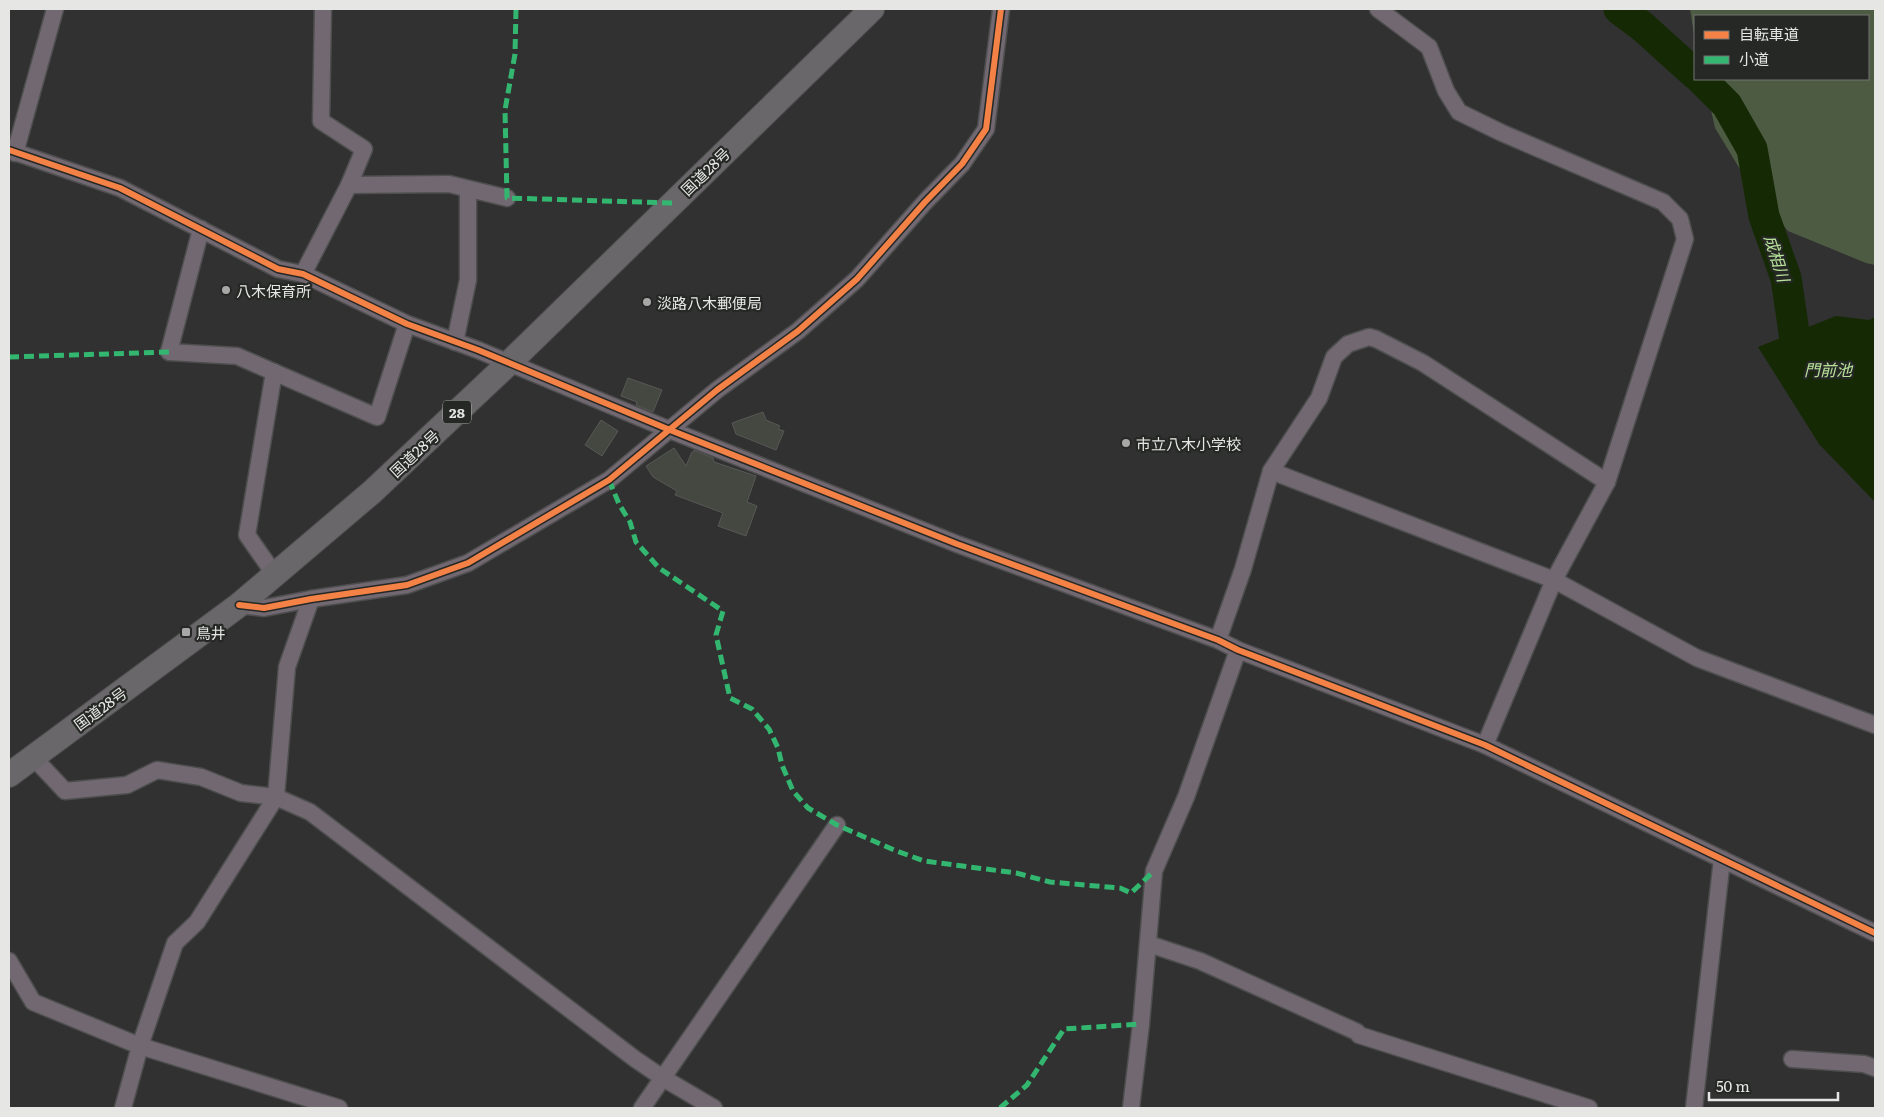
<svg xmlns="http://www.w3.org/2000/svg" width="1884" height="1117" font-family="Literata,'Noto Sans JP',serif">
  <rect width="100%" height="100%" fill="#303130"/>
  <polygon fill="#4d5b42" points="1690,9 1875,9 1875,265 1866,263 1788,231 1749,184 1715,128 1704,79 1868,79 1868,16 1695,16 1695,41"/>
  <polygon fill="#152a04" points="1836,316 1869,320 1875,317 1875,502 1819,444 1758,347"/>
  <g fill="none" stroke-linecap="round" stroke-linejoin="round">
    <g stroke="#152a04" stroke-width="31">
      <polyline points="1619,9 1643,27 1695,74"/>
      <polyline points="1701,79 1727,105 1752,149 1764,216 1786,278 1796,346 1875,421"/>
    </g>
  </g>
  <g fill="#444841" stroke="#585857">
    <polygon points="628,378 662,390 653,412 636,405 637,402 621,396"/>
    <polygon points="763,412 766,420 780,426 778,429 784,431 776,450 736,434 732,423"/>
    <polygon points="601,420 618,431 602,456 585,445"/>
    <polygon points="674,448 686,466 692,452 693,452 694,450 713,458 714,462 756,476 747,502 757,506 746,536 718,526 723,513 675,495 677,491 653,477 646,466"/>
  </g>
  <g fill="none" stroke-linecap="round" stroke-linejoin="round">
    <defs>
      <g id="minor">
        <polyline points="1378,9 1429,47 1446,91 1459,112 1502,133 1663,202 1680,219 1685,239 1607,482 1554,580 1485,745"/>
        <polyline points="9,150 120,188 278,269 303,274 407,324 478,350 670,430 957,544 1218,640 1238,650 1485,745 1875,933"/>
        <polyline points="15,153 55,9"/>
        <polyline points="349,185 449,184 507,198"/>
        <polyline points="201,229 169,352 237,356 377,417 407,324"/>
        <polyline points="303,274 349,185 364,149 321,121 323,9"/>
        <polyline points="455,342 468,280 468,189"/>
        <polyline points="274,372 247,535 275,575"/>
        <polyline points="1271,471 1554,580 1697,658 1875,725"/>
        <polyline points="239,605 264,608 311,599 407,585 468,563 609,480 717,390 798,331 857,279 925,202 962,164 986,129 1001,9"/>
        <polyline points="1218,640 1243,569 1271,471 1319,398 1334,357 1348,344 1369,337 1376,339 1423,363 1607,482"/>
        <polyline points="33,757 65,791 127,785 157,770 201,777 241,793 276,797 310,812 635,1059 663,1078 714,1108"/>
        <polyline points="1149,944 1200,961 1357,1032 1359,1035 1589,1108"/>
        <polyline points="9,961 33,1002 140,1046 339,1108"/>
        <polyline points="1792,1059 1864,1064 1875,1068"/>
        <polyline points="123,1108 140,1046 175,943 197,922 276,797 287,667 311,599"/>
        <polyline points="642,1108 837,825"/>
        <polyline points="1131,1108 1141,1024 1154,871 1186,797 1238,650"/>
        <polyline points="1694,1108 1722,859"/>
      </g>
      <polyline id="highway" points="9,775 239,605 372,492 509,363 872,9"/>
    </defs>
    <use href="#minor" stroke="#4d4e4d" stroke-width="19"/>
    <use href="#highway" stroke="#4d4e4d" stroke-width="26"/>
    <use href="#minor" stroke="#716871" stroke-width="16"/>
    <use href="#highway" stroke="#6a676a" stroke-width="24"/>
    <g stroke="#33b770" stroke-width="5" stroke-dasharray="10 5" stroke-linecap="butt">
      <polyline points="516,9 515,54 505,110 507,198 672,203"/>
      <polyline points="9,357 169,352"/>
      <polyline points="609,480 619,504 630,522 636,542 659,568 723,611 716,635 730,698 752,709 769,729 778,748 782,765 793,791 808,808 837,825 894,850 924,861 1016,873 1050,882 1120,888 1131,893 1154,871"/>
      <polyline points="1000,1108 1027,1085 1064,1029 1141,1024"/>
    </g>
    <defs>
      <g id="cycleway">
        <polyline points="9,150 120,188 278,269 303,274 407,324 478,350 670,430 957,544 1218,640 1238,650 1485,745 1875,933"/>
        <polyline points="239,605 264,608 311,599 407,585 468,563 609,480 717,390 798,331 857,279 925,202 962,164 986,129 1001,9"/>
      </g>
    </defs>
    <use href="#cycleway" stroke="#262825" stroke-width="9"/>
    <use href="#cycleway" stroke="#f48246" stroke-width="6"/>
  </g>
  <g fill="#a6a7a6" stroke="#262825" stroke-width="2">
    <circle cx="226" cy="290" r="5"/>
    <circle cx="647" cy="302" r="5"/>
    <circle cx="1126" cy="443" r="5"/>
    <rect x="181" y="627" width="10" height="10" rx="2.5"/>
  </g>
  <g text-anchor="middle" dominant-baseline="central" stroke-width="4.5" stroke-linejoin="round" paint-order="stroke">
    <rect fill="#262825" stroke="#acaeab" stroke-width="1" x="443" y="400.5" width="28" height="23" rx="4"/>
    <g font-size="14" font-weight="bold" fill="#e6e7e5">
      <text x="457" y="412">28</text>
    </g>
    <g font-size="15" fill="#e6e7e5" stroke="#262825">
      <text transform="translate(705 171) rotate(-44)">国道28号</text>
      <text transform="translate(414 453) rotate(-43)">国道28号</text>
      <text transform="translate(100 708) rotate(-36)">国道28号</text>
    </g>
    <g font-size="15" fill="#e6e7e5" stroke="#262825" text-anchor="start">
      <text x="236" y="290">八木保育所</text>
      <text x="657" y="302">淡路八木郵便局</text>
      <text x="1136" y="443">市立八木小学校</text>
      <text x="196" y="632">鳥井</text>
    </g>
    <g font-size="16" font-style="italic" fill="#b8e29a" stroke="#262825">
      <text transform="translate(1778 258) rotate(72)">成相川</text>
      <text x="1828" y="369">門前池</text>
    </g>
  </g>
  <rect width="1884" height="1117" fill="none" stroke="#e6e7e5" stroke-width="20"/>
  <rect x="1694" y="15" width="175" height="65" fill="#262825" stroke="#737472"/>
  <rect x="1704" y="31" width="25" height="8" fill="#f48246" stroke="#737472"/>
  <text x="1739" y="40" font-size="15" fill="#e6e7e5">自転車道</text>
  <rect x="1704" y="56" width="25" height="8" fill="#33b770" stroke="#737472"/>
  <text x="1739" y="65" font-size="15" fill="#e6e7e5">小道</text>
  <path d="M1709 1092v8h129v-8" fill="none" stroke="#e6e7e5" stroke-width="2.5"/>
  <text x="1716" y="1092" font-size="15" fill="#e6e7e5" stroke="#262825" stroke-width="4" paint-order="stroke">50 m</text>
</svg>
